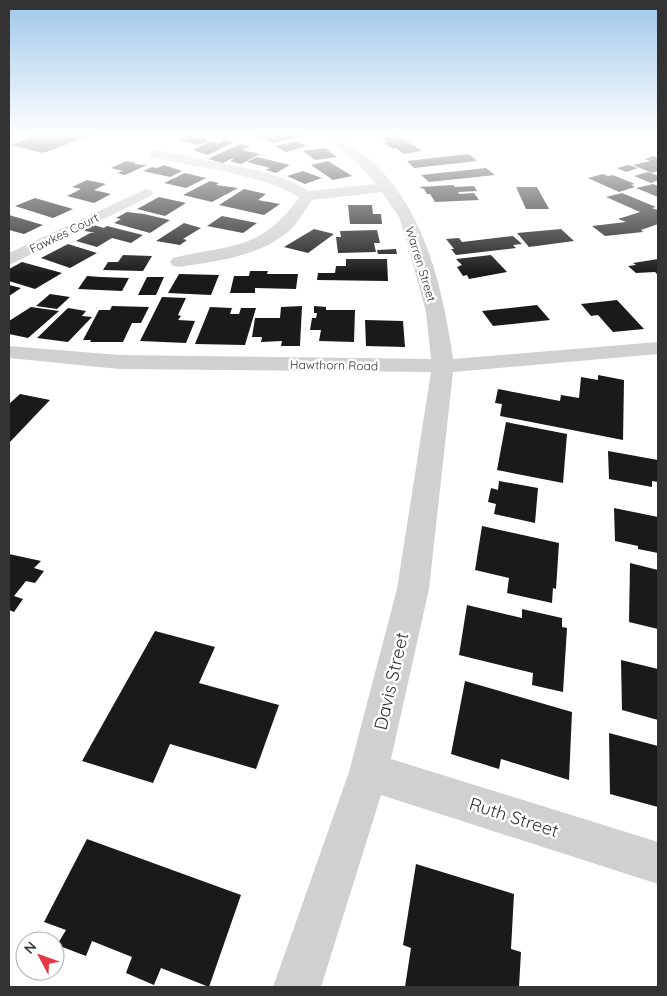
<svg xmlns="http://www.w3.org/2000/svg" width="667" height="996" font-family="Quicksand,sans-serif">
  <rect width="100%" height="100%" fill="#fff"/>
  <g fill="#1a1a1a">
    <polygon points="40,134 92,134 92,135 43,153 10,145"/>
    <polygon points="259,134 301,134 304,136 273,143 255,135"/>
    <polygon points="398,135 422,151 404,154 396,148 393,149 384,143 387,142 380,137"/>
    <polygon points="189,136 209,140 198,145 178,140"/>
    <polygon points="224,140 234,142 208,155 193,150 211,141 219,143"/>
    <polygon points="297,141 307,146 286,152 275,146"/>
    <polygon points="240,144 250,146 242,150 260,154 241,164 230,161 234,159 231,159 223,163 208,159"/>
    <polygon points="325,148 337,157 315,160 303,151"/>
    <polygon points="469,154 477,161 414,168 407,161"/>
    <polygon points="653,156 658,158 658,171 652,173 633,165 650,161 645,159"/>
    <polygon points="257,157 290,165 276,173 266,170 270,168 247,162"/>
    <polygon points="126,161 136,163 134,164 147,165 125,175 117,173 123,171 111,168"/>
    <polygon points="328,161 352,176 333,180 311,165"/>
    <polygon points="164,165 182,171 170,177 143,171 152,167 157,168"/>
    <polygon points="628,165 638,168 626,172 617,168"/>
    <polygon points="486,168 495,175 429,182 421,175"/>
    <polygon points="303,171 322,178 305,184 287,176"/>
    <polygon points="648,172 658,176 658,180 651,183 634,176"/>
    <polygon points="185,173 206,178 186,188 164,183"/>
    <polygon points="603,174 608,176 613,175 635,184 631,185 635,187 619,192 588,178"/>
    <polygon points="87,180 106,184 94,190 111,194 94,203 67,196 81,189 72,187"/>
    <polygon points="210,181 219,183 216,185 238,188 212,202 183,195"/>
    <polygon points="653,184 658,186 658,197 636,188"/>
    <polygon points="453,185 455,187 474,186 477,191 458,192 459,194 474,193 479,200 435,202 430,194 427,194 424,189 419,187"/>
    <polygon points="516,187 537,187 549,209 526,209"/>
    <polygon points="244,189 266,194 258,200 280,204 264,215 219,205"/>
    <polygon points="622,193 656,207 652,208 658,210 658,224 641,230 643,232 605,236 592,226 626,222 618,219 640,212 606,197"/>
    <polygon points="159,197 186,203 165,216 137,209"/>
    <polygon points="35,198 73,209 53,218 15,206"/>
    <polygon points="348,205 372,205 373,214 381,214 382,224 350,224"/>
    <polygon points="127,212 144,214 170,220 150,233 114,223 121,219 116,218"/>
    <polygon points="9,215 43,225 24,234 9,230"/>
    <polygon points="222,216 257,223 243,233 207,226"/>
    <polygon points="184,223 201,228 183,239 187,240 180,245 156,241"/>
    <polygon points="90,224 104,228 107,226 143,235 131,243 112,238 97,247 76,241 90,233 95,233 81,230"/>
    <polygon points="314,229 334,234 308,253 284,247"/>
    <polygon points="561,229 574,241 529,247 517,233"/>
    <polygon points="377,230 380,243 374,243 376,252 338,253 336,237 341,237 340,231"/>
    <polygon points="513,236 522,244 513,245 516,248 456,255 451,249 454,249 446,239 459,238 462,242"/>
    <polygon points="68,244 97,253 70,268 41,258"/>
    <polygon points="396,249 397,254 378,254 377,250"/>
    <polygon points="123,255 152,256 143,271 103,270 108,262 118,262"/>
    <polygon points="491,255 507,272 469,279 467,275 463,276 457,267 462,265 456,259"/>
    <polygon points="346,259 387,259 388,281 317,280 318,273 335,273 336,266 346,266"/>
    <polygon points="658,259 658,275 655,272 636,273 628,266 636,265 633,263"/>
    <polygon points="22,262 62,273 35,289 9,281 9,269"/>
    <polygon points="250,271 268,271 267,274 298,274 296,289 255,288 255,293 230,293 234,276 249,276"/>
    <polygon points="179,274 219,275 211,295 168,293"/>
    <polygon points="87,276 101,277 129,278 122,291 78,289"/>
    <polygon points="147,277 164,277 156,295 138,295"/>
    <polygon points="9,285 21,288 9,296"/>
    <polygon points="50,294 70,297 57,309 36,306"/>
    <polygon points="162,297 186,298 178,315 181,316 178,320 195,321 186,343 140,341"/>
    <polygon points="617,300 644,329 613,332 598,315 591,316 581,304"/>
    <polygon points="537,305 550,320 493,326 482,311"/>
    <polygon points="112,306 149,307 141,323 132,323 123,342 90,342 91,340 83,340 99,310 110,310"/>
    <polygon points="302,306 300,346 281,346 282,341 261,342 262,337 252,337 255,318 280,318 281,307"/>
    <polygon points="314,306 326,307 326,310 355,310 354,342 319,341 321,330 310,330 312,318 316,318 317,313 314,313"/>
    <polygon points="31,307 59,311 28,338 9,334 9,321"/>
    <polygon points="210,307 232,308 230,314 239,314 241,308 256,308 245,345 195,344"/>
    <polygon points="68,308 86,311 82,316 92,317 68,342 37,338"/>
    <polygon points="365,320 403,321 405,347 366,346"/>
    <polygon points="598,375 624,380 623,440 500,416 502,404 495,403 498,389 560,401 561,395 579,398 581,377 598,380"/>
    <polygon points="20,394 50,400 9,443 9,404"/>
    <polygon points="506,422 567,434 563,483 497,470"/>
    <polygon points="608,451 658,460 658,482 652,481 652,487 609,479"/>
    <polygon points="499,481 538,488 535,523 494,514 496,504 488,502 491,488 498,490"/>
    <polygon points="614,508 658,517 658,553 638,549 638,546 615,541"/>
    <polygon points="482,526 559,543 556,589 553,588 552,603 507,593 509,578 475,570"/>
    <polygon points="9,554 41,561 34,568 44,571 35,583 26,581 14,596 23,599 14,612 9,610"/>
    <polygon points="630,563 658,570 658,629 629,622"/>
    <polygon points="467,605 522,618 522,609 562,618 562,627 567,628 563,692 532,685 533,673 459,655"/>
    <polygon points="155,631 215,647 199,683 279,705 256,769 170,744 153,783 82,761"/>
    <polygon points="621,660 658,669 658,720 622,710"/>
    <polygon points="465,681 572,712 569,780 501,759 499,769 451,754"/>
    <polygon points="609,733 658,746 658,807 610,794"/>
    <polygon points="87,839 241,895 209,987 161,968 154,985 126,973 132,957 92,941 86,956 57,945 66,930 44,922"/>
    <polygon points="416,864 514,894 511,949 521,952 519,987 405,987 411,948 403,945"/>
  </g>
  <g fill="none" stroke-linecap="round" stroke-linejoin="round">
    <g fill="#d0d0d0" fill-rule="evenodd">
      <path d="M322,134C341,134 344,140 359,151C423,198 442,284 453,359L658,342V354L453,372L429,589L391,759L658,842V884L381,795L321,987H273L349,772L397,589L431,372L119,369L9,358V346L119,355L431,359L426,312L411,256L399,217L382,192L312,200C305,210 298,223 289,231C259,257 216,261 179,267L173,266L170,262L173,258C230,244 261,252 299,197C254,172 201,169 151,157L150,154L151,151L156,150L260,171L289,180L309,191L376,184L356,162Z"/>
      <polygon points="146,189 151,190 153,193 151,196 9,265 9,253"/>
    </g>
  </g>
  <linearGradient id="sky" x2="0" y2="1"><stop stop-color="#9ec6ea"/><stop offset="0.49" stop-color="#fff"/><stop offset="1" stop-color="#fff" stop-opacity="0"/></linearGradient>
  <rect width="667" height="274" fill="url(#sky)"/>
  <g text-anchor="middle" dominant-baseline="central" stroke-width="5" stroke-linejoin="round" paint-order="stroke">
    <g font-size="12" fill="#333" stroke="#fff">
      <text transform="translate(64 233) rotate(-26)">Fawkes Court</text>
      <text transform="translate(421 264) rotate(73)">Warren Street</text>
      <text transform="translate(334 365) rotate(1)">Hawthorn Road</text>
    </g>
    <g font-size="18" fill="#333" stroke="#fff">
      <text transform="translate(391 681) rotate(-77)">Davis Street</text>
      <text transform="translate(514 817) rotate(18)">Ruth Street</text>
    </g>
  </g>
  <rect width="667" height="996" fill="none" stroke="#333333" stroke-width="20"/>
  <g transform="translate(40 956) rotate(311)"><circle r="24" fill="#ffffff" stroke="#adadad"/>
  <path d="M0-4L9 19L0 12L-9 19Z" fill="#e63946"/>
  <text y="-8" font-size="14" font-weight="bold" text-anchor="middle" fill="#333333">N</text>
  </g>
</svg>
